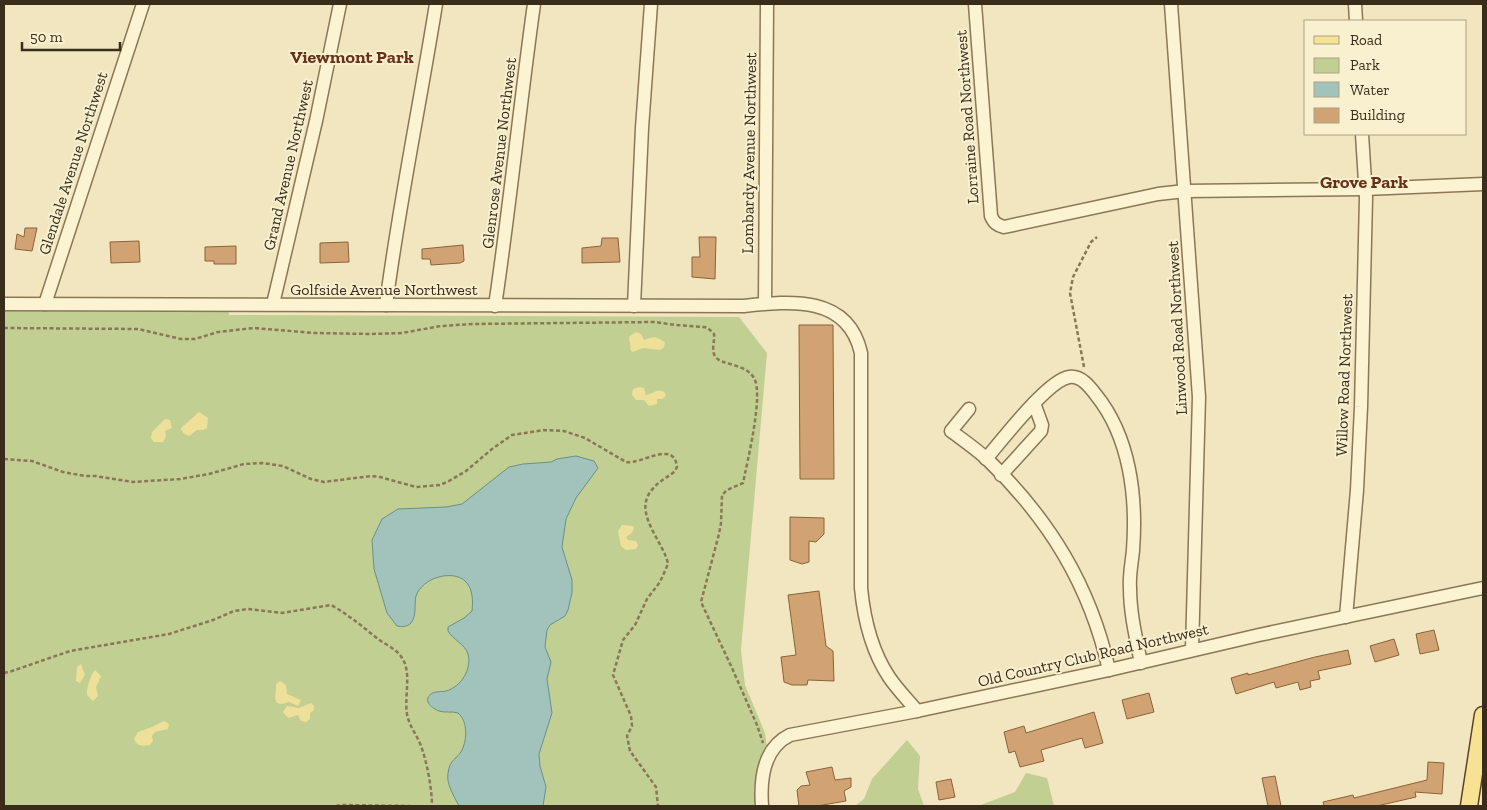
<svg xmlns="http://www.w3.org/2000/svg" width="1487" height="810" font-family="'Zilla Slab',serif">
  <rect width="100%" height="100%" fill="#f1e6bf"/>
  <g fill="#c2cf92">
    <polygon points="4,310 229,310 229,315 739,317 767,353 741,650 745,685 765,733 767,747 760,767 758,806 4,806"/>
    <polygon points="907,740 920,756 918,789 924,806 855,806 864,799 872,779"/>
    <polygon points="1026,773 1047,778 1054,806 978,806 1015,792"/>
  </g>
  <g fill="#efe099">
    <path d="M636,332L641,334L644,340C655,336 655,336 665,342L664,347L660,350L643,348L633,352L631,351L629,337Z"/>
    <path d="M639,387L644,388L646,395C654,394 658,387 665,393L666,396L662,399H657V404L649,406L644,400H636L632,395L633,389Z"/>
    <path d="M199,412L208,418L207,428L203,430H197L189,436C186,435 181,432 181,428Z"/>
    <polygon points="165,419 170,420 172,428 165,431 166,436 163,442 154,442 151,438 152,432"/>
    <polygon points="622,525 633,526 634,528 632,533 626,537 628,540 636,541 638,545 636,549 626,550 621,546 618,531"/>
    <polygon points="81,664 85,675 80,683 76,681 77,667"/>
    <path d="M95,670L101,676L96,687L98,696L93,701C92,700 88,696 87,695C86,689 91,674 95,670Z"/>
    <path d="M280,681L286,685L287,694L301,700L298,706L289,702L282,704L277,703C273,696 277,691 276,684Z"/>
    <polygon points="311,703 314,706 314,710 310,713 310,719 306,722 301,721 298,715 288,718 283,712 287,706 299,708"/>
    <path d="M164,721L169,724L168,729L155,732L152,736L153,741L150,745C143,746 137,747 134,739L138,732L152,727Z"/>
  </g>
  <path fill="#a2c2bc" stroke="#69908a" d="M576,456L594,461L598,468L576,498L566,519L562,547L572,580V593L568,610L565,616L550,625L547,630L545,647L551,662L547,679L552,713L539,754L540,766L546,787L543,806H459C454,796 446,784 448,773C450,758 457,760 462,750C467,740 468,721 458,713C452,711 445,713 439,711C433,709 422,701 431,694C435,691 441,692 446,691C461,687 472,669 468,654C465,644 453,640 448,631V627L464,618L472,611C473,601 473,588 465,581C452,569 422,578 416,596C414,604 417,615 411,623C407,627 402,627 397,626L387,613L374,569L372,540L382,519L398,509L446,507L462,504L509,467L523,464L551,462L557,459Z"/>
  <g fill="#d2a372" stroke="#8b623a">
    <polygon points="25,228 37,228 32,251 15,249 17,234 24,237"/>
    <polygon points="699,237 716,237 715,279 692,277 692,257 700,257"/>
    <polygon points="602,238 618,238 620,262 582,263 582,248 601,246"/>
    <polygon points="139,241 140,262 111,263 110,242"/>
    <polygon points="348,242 349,262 320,263 320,243"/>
    <polygon points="463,245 464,261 460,263 431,265 430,259 422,259 422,249"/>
    <polygon points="236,246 236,264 214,264 214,261 205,261 205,247"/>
    <polygon points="799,325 833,325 834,479 800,479"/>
    <polygon points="790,517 824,518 824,534 816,542 809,541 809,562 802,564 790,560"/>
    <polygon points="819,591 826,646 833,651 834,681 808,680 807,685 792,685 784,682 781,657 796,655 788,595"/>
    <polygon points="1434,630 1439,650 1420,654 1416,634"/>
    <polygon points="1394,639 1399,655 1375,662 1370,646"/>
    <polygon points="1348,650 1351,664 1318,671 1320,679 1310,681 1311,687 1300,690 1298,682 1276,688 1274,682 1236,694 1231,678 1248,673 1248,675 1315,657"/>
    <polygon points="1149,693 1154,712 1127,719 1122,700"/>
    <polygon points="1094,712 1103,743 1085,748 1082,738 1041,750 1044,761 1020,767 1015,751 1009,753 1004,732 1024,726 1026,733"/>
    <polygon points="1428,762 1444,763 1442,794 1415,792 1416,797 1377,806 1324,806 1323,802 1353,795 1354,798 1427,780"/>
    <polygon points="832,767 835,780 851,778 851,787 844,791 846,801 817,806 799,806 797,790 801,786 810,785 806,772"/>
    <polygon points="1275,776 1281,806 1268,806 1262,778"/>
    <polygon points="951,779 955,797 939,800 936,782"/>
  </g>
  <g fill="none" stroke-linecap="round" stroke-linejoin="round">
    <defs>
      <g id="minor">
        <path d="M975,4L991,216C994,223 997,225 1004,227L1158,194L1185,191L1365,189L1483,184"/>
        <polyline points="1171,4 1199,397 1192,650"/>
        <polyline points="1355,4 1356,21"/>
        <polyline points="765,303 767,4"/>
        <path d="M4,304L744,306C791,301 848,295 861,353V588C864,619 871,650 889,677C897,689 908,700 917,711"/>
        <polyline points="45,304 143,4"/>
        <polyline points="273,304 316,121 340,4"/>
        <path d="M386,305C399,204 420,104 436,4"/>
        <path d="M495,306C510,205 520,104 534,4"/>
        <polyline points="634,306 642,128 651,4"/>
        <path d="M969,409L951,431C963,440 976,449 987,459C1049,519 1090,585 1109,670"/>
        <path d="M986,459C1001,441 1048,380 1069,377C1081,375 1090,387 1096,395C1130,437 1137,497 1133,550C1132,562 1129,575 1130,588C1130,613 1136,638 1141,663"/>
        <polyline points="1001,475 1041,431 1042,425 1034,403"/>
        <polyline points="1346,617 1357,490 1361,407 1366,198 1362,134"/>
        <path d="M762,806C760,779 763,748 790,735L917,711L1109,670L1259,635L1483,588"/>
      </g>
      <polyline id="major" points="1469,806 1483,715"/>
    </defs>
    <use href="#minor" stroke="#8a7756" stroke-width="15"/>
    <use href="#major" stroke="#58442b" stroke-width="19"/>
    <g stroke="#8a7756" stroke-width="2.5" stroke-dasharray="4 2.5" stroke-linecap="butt">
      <path d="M4,328L138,329L181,339H195L218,332L254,328L314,333L371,334L402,333L441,326L472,324L655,322L675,325L704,327L708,328L714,334C715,341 711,350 715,356C720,366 744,362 754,378C764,394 747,463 743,483L727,490L722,495L721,523L719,534L701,602L732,668L757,725L763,743"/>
      <polyline points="1084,367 1070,293 1073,277 1091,242 1097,237"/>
      <path d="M4,459L32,461L63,472L85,476H95L133,482L180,479L209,474L244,464L262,463L283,466L311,479L324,482L371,476L380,477L416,487L440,485L449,481L466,471L492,449L512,435L544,430L564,431L585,438L626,462C641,465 674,439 677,467L675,471C667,478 657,482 651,491C633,514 664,542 668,564L660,582L647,599L635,625L623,640L613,675L631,716L632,726L627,736L630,751L656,787L658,806"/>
      <path d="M4,673L12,671L70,651L169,634L213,620L234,611L248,609L282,613L331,605C349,615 363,627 378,639C386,645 397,649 402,658C412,672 404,697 407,714C409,726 417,735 421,746C427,762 432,789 432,806"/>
      <polyline points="336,806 341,805 410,806"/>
    </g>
    <use href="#minor" stroke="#fbf3d2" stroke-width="12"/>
    <use href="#major" stroke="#f7e193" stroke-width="16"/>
  </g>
  <g text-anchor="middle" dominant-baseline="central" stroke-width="4" stroke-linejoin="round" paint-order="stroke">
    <g font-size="16" fill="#392c1b" stroke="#f8f0cf">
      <text transform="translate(967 117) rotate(-94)">Lorraine Road Northwest</text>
      <text transform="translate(499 153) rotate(-83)">Glenrose Avenue Northwest</text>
      <text transform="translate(749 153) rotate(-89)">Lombardy Avenue Northwest</text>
      <text transform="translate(73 163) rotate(-72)">Glendale Avenue Northwest</text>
      <text transform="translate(288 165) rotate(-77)">Grand Avenue Northwest</text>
      <text x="384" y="289">Golfside Avenue Northwest</text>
      <text transform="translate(1177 328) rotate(-93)">Linwood Road Northwest</text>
      <text transform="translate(1344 375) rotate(-88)">Willow Road Northwest</text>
      <text transform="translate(1093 655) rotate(-13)">Old Country Club Road Northwest</text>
    </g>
    <g font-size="18" font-weight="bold" fill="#683018" stroke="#f8f0cf">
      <text x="352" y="57">Viewmont Park</text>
      <text x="1364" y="182">Grove Park</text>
    </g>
  </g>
  <rect width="1487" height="810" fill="none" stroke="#392c1b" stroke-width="10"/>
  <rect x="1304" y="20" width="162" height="115" fill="#f8f0cf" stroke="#aca287"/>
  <rect x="1314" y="36" width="25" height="8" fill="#f7e193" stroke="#aca287"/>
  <text x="1350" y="45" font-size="15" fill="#392c1b">Road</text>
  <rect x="1314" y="58" width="25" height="15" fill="#c2cf92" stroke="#aca287"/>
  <text x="1350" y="70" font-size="15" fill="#392c1b">Park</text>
  <rect x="1314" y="82" width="25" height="15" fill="#a2c2bc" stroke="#aca287"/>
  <text x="1350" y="95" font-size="15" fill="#392c1b">Water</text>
  <rect x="1314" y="108" width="25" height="15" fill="#d2a372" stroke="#aca287"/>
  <text x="1350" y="120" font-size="15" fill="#392c1b">Building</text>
  <path d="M22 42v8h98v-8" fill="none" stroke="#392c1b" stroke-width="2.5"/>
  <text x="30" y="42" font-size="15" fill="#392c1b" stroke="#f8f0cf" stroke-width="4" paint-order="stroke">50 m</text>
</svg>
